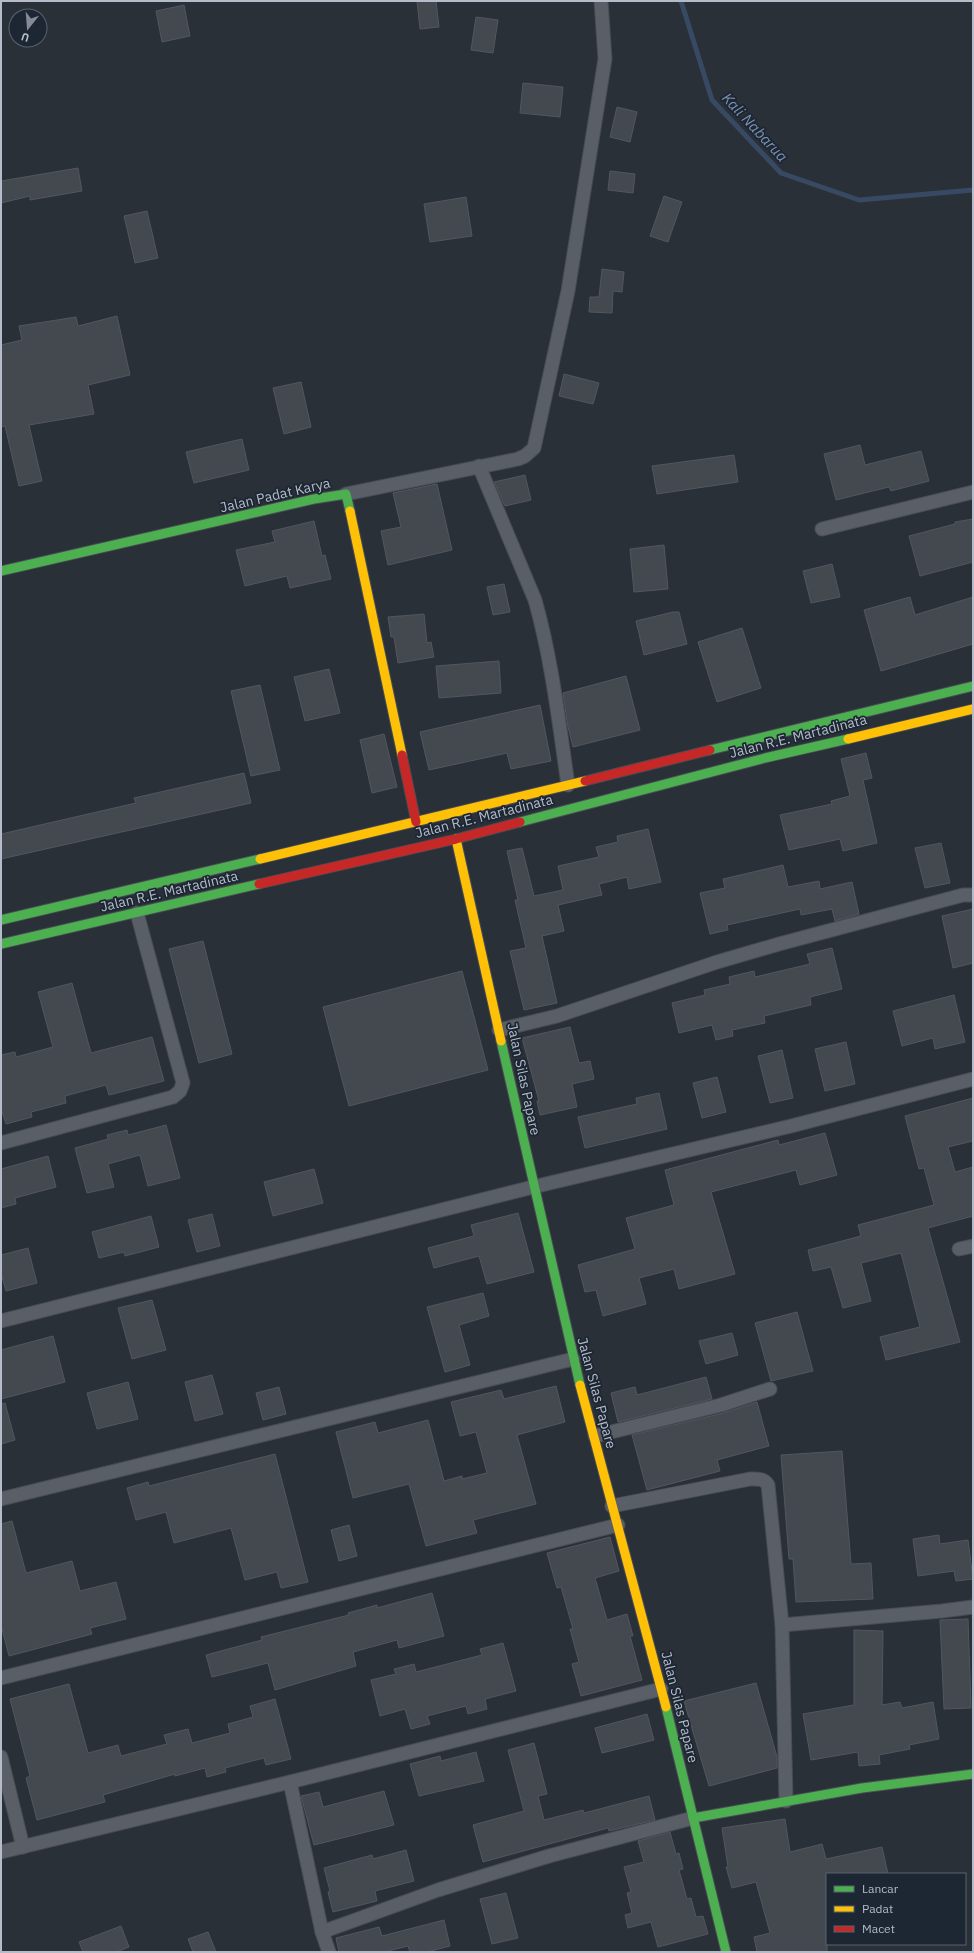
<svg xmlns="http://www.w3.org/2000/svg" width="974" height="1953" font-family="'IBM Plex Sans',sans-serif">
  <rect width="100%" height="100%" fill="#2a3038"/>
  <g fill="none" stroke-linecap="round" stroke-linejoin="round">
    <polyline stroke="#384963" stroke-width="5" points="681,1 712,100 781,173 859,200 973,190"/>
  </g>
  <g fill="#444950" stroke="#52575f">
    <polygon points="417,1 436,1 439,27 420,29"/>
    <polygon points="184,5 190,36 162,42 156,11"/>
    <polygon points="476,17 498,20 493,53 471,50"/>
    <polygon points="523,83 563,87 560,117 520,113"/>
    <polygon points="617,107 637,112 630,142 610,137"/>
    <polygon points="78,168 82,191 30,200 30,196 1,203 1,181"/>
    <polygon points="610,171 635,174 633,193 608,190"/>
    <polygon points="664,196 682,202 668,242 650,236"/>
    <polygon points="466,197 472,236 430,242 424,204"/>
    <polygon points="147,211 158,258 135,263 124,216"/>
    <polygon points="602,269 624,272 622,292 613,291 612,313 589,312 590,297 599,297"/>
    <polygon points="117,316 130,375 88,385 94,414 29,425 42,481 19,486 5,426 1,427 1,345 22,340 19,326 76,317 78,326"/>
    <polygon points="564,374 599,383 593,404 559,396"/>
    <polygon points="301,382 311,427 284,434 273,388"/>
    <polygon points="242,439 249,470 194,483 186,452"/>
    <polygon points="860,445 865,465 921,451 929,481 891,491 889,487 836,500 824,454"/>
    <polygon points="734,455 738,482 657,494 652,466"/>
    <polygon points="525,475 531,500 505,506 494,482"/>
    <polygon points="437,484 452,550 388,565 381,531 401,527 393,493"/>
    <polygon points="973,519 973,562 920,576 909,536 955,524 955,522"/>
    <polygon points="314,521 322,556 325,555 331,579 290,588 287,576 245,586 236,550 275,542 272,531"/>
    <polygon points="664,545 668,589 634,592 630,549"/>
    <polygon points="832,564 840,597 811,603 803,571"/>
    <polygon points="504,584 510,612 493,615 487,587"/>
    <polygon points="910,597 915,615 973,597 973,644 881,671 864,610"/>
    <polygon points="673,612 679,612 687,644 644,655 636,621"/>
    <polygon points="424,614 427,643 431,642 434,657 398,663 394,637 391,637 388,617"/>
    <polygon points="742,628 761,688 717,702 698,642"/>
    <polygon points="499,661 501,693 439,698 436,666"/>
    <polygon points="329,669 340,713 305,721 294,677"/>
    <polygon points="626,676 640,730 573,747 568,727 563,693"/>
    <polygon points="260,685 280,770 251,776 231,691"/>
    <polygon points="540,705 551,761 511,769 507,753 429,770 420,732"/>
    <polygon points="384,734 397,787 372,793 360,740"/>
    <polygon points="866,753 872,778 863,780 877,843 843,851 840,839 789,850 780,815 832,804 831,801 850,796 841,759"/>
    <polygon points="244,773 251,803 1,859 1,834 136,803 134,798"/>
    <polygon points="648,829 661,882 629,889 627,877 599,884 602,895 558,905 564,931 542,936 557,1003 524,1010 510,951 526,948 515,900 518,900 507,851 522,848 534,896 563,890 558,866 599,857 596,847 618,842 617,836"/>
    <polygon points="941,843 950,883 925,888 915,848"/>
    <polygon points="783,865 788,887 819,881 820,889 852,882 859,914 835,921 832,909 801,915 800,909 727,925 728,930 710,934 700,893 725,888 723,879"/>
    <polygon points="973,909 973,963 953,968 942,916"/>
    <polygon points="203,941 232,1054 199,1063 169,949"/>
    <polygon points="832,948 842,989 810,997 811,1005 764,1016 765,1023 732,1030 733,1036 716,1040 712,1025 679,1033 672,1003 705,995 704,990 730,984 729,977 754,971 755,977 810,964 807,954"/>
    <polygon points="462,971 488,1070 349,1106 323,1007"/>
    <polygon points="72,983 91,1053 152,1037 164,1081 109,1095 106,1085 65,1096 66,1103 31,1112 32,1117 6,1124 1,1108 1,1055 15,1052 16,1057 53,1047 38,992"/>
    <polygon points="954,995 965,1042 935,1049 933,1038 902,1046 893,1011"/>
    <polygon points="570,1027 579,1063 590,1061 594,1079 572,1084 577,1107 540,1115 537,1101 539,1101 522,1038"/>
    <polygon points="846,1042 855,1084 825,1091 815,1049"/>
    <polygon points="782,1050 793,1098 770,1103 758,1056"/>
    <polygon points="717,1077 726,1112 702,1118 693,1083"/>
    <polygon points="659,1093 667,1129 585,1148 578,1117 637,1104 636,1098"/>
    <polygon points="973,1098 973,1141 948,1147 955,1172 973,1167 973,1216 928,1228 960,1342 886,1360 880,1337 920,1327 901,1253 861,1263 871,1301 843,1308 831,1267 813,1271 808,1250 861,1236 858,1225 934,1205 924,1168 919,1169 905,1116"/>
    <polygon points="166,1125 180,1178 148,1186 140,1155 108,1164 114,1187 87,1193 75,1148 108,1139 107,1135 127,1130 128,1135"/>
    <polygon points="825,1133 837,1175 800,1185 796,1170 711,1192 735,1274 679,1289 674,1269 639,1278 646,1304 603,1316 596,1290 585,1292 578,1265 635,1249 626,1218 674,1205 665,1170 778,1140 779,1145"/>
    <polygon points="48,1156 56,1187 15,1198 16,1204 1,1208 1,1169"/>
    <polygon points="314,1169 323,1203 273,1216 264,1182"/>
    <polygon points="518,1213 534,1272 487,1284 479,1256 434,1268 428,1248 474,1236 471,1225"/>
    <polygon points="212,1214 220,1246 197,1252 188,1220"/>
    <polygon points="151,1216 159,1247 125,1256 124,1252 99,1258 92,1232"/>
    <polygon points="28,1248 37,1283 6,1291 1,1273 1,1255"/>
    <polygon points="483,1293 489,1316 459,1325 470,1365 445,1372 427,1307"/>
    <polygon points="152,1300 166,1350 132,1359 118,1308"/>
    <polygon points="797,1312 813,1371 771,1381 755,1323"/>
    <polygon points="732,1333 738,1355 706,1364 699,1341"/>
    <polygon points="53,1336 65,1382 1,1399 1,1350"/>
    <polygon points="212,1375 223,1414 195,1421 185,1382"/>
    <polygon points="706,1377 712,1399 618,1422 611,1393 635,1387 637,1395"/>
    <polygon points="128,1382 138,1419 97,1429 87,1393"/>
    <polygon points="556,1386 565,1422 517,1435 536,1504 473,1520 477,1533 426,1546 409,1484 353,1498 336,1432 375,1422 378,1433 428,1420 444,1481 462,1476 462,1479 487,1473 476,1432 460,1436 451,1402 501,1390 504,1399"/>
    <polygon points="279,1387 286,1414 263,1420 256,1393"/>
    <polygon points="757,1402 769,1446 717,1460 720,1471 647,1490 632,1435 723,1413"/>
    <polygon points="5,1403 15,1440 1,1444 1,1404"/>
    <polygon points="842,1451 851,1564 871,1563 873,1599 796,1602 793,1559 789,1559 781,1455"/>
    <polygon points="275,1454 308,1582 281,1588 277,1572 245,1580 231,1528 174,1543 166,1512 136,1520 127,1488 148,1482 149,1486"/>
    <polygon points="12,1521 26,1573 72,1561 80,1591 116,1582 126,1619 90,1628 92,1634 9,1656 1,1625 1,1524"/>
    <polygon points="349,1525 357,1556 339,1561 331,1530"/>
    <polygon points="939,1535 940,1544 968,1540 973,1579 956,1581 954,1571 918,1576 913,1539"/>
    <polygon points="610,1537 619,1571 595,1578 607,1620 627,1614 633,1636 630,1636 642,1680 581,1696 572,1664 579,1662 570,1629 573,1629 561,1587 557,1588 547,1553"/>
    <polygon points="432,1593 444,1636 399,1648 397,1640 353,1652 356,1666 275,1690 268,1663 212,1677 206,1655 262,1640 261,1637 349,1615 348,1613 377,1605 377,1608"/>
    <polygon points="968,1619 971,1708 944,1709 940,1620"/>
    <polygon points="854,1630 883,1631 882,1705 900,1702 902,1708 933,1702 939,1739 909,1745 910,1749 879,1755 880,1764 859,1766 858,1752 811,1760 803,1714 854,1705"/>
    <polygon points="503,1643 516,1691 485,1699 487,1709 468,1714 466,1706 427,1716 430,1724 411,1729 405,1709 380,1716 371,1680 396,1674 394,1669 414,1664 416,1672 482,1655 480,1649"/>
    <polygon points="756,1683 777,1757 777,1768 709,1786 684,1701"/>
    <polygon points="69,1684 88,1753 118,1745 121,1756 167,1744 164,1735 188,1729 192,1743 230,1733 228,1724 253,1717 250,1706 275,1699 291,1759 266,1765 264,1758 225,1768 226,1772 207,1777 205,1768 175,1776 175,1774 103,1795 105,1802 37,1820 26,1778 30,1776 10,1699"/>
    <polygon points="647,1714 654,1740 602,1753 595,1728"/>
    <polygon points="534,1743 547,1794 538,1796 544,1820 583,1810 584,1813 649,1796 655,1820 609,1831 608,1828 483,1862 473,1825 524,1811 508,1750"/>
    <polygon points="476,1752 484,1781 419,1796 410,1764 440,1756 441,1761"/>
    <polygon points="384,1791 394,1825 314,1845 301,1796 319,1792 323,1807"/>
    <polygon points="785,1819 790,1852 822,1844 826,1859 882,1847 888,1874 827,1874 827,1952 757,1952 754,1937 770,1933 756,1882 732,1888 726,1867 728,1867 722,1828"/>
    <polygon points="670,1832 676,1854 679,1853 683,1869 679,1870 687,1899 691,1898 696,1917 703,1916 708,1934 658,1947 651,1922 628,1928 625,1915 632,1913 627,1893 631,1892 624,1867 644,1862 638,1841"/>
    <polygon points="406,1850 414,1881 375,1891 377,1901 333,1912 328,1892 330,1891 324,1868 372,1855 373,1859"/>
    <polygon points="506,1893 518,1938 492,1944 480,1899"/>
    <polygon points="444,1920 450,1946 427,1952 410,1952 408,1946 384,1952 339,1952 336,1938 379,1927 382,1936"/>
    <polygon points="121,1926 129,1947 116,1952 83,1952 79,1942"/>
    <polygon points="208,1932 216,1952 193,1952 188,1939"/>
  </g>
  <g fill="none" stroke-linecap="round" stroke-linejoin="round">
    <defs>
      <g id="street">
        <path d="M479,466L535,600C552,660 559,723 568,785"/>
        <polyline points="346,494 518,459 525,456 534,448 568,291 605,59 601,1"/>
        <polyline points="822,529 973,492"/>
        <polyline points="499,1030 557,1016 717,962 779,944 963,895 973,895"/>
        <polyline points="1,1143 173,1097 180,1091 183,1083 137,913"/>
        <polyline points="959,1249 973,1246"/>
        <polyline points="1,1321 533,1187 791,1126 973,1079"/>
        <polyline points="595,1436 721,1405 770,1389"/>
        <polyline points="1,1499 573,1359"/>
        <path d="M612,1506L750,1479C757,1479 764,1478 768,1485L782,1625L786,1801"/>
        <polyline points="782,1625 942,1611 973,1607"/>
        <polyline points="1,1678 618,1525"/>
        <polyline points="1,1757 23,1847"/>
        <polyline points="290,1782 322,1932 329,1952"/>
        <polyline points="1,1852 290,1782 661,1689"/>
        <polyline points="322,1932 438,1890 549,1856 693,1818"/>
      </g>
      <g id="fast">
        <polyline points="1,571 314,499 346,494 350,511"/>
        <polyline points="710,750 973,686"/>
        <polyline points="520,822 765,758 848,739"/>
        <polyline points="1,920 260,859"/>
        <polyline points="1,944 259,884"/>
        <polyline points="501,1041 580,1385"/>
        <polyline points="666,1707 726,1952"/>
        <polyline points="693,1818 862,1788 973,1774"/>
      </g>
      <g id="slow">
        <polyline points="350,511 402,755"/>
        <polyline points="848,739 973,709"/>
        <polyline points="456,839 501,1041"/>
        <polyline points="260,859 585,781"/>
        <polyline points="580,1385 666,1707"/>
      </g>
      <g id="jam">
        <polyline points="402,755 416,822"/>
        <polyline points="585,781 710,750"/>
        <polyline points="259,884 456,839 520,822"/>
      </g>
    </defs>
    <use href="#street" stroke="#484c53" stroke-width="15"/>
    <use href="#fast" stroke="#484c53" stroke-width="11"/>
    <use href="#slow" stroke="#484c53" stroke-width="11"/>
    <use href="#jam" stroke="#484c53" stroke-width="11"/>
    <use href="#street" stroke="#5a5e66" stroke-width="13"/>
    <use href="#fast" stroke="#4caf50" stroke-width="9"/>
    <use href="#slow" stroke="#ffc107" stroke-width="9"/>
    <use href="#jam" stroke="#c62828" stroke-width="9"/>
  </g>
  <g text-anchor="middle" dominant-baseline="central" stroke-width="3.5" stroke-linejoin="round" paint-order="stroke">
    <g font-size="14" fill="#b4bcc9" stroke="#1d2633">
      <text transform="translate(275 495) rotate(-13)">Jalan Padat Karya</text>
      <text transform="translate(798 736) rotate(-14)">Jalan R.E. Martadinata</text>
      <text transform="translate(484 816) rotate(-14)">Jalan R.E. Martadinata</text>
      <text transform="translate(169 891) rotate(-13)">Jalan R.E. Martadinata</text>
      <text transform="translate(524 1079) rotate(78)">Jalan Silas Papare</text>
      <text transform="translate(597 1393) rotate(75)">Jalan Silas Papare</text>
      <text transform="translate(680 1707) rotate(76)">Jalan Silas Papare</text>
    </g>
    <g font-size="15" font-style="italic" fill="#7c92b1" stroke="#1d2633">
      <text transform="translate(755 127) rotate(47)">Kali Nabarua</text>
    </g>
  </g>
  <rect width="974" height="1953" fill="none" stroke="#b4bcc9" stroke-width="4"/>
  <rect x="826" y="1873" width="140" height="72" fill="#1d2633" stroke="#59626f"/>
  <rect x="834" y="1886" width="20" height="6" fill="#4caf50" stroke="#59626f"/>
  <text x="862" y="1893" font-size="12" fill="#b4bcc9">Lancar</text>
  <rect x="834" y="1906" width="20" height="6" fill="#ffc107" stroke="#59626f"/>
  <text x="862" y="1913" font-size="12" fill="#b4bcc9">Padat</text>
  <rect x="834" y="1926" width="20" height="6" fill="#c62828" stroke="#59626f"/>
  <text x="862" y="1933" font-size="12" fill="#b4bcc9">Macet</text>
  <g transform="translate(28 28) rotate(197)"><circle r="19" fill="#1d2633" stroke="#59626f"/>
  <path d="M0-3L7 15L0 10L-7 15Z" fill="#848b96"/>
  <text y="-6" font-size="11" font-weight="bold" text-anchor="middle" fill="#b4bcc9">U</text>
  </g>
</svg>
